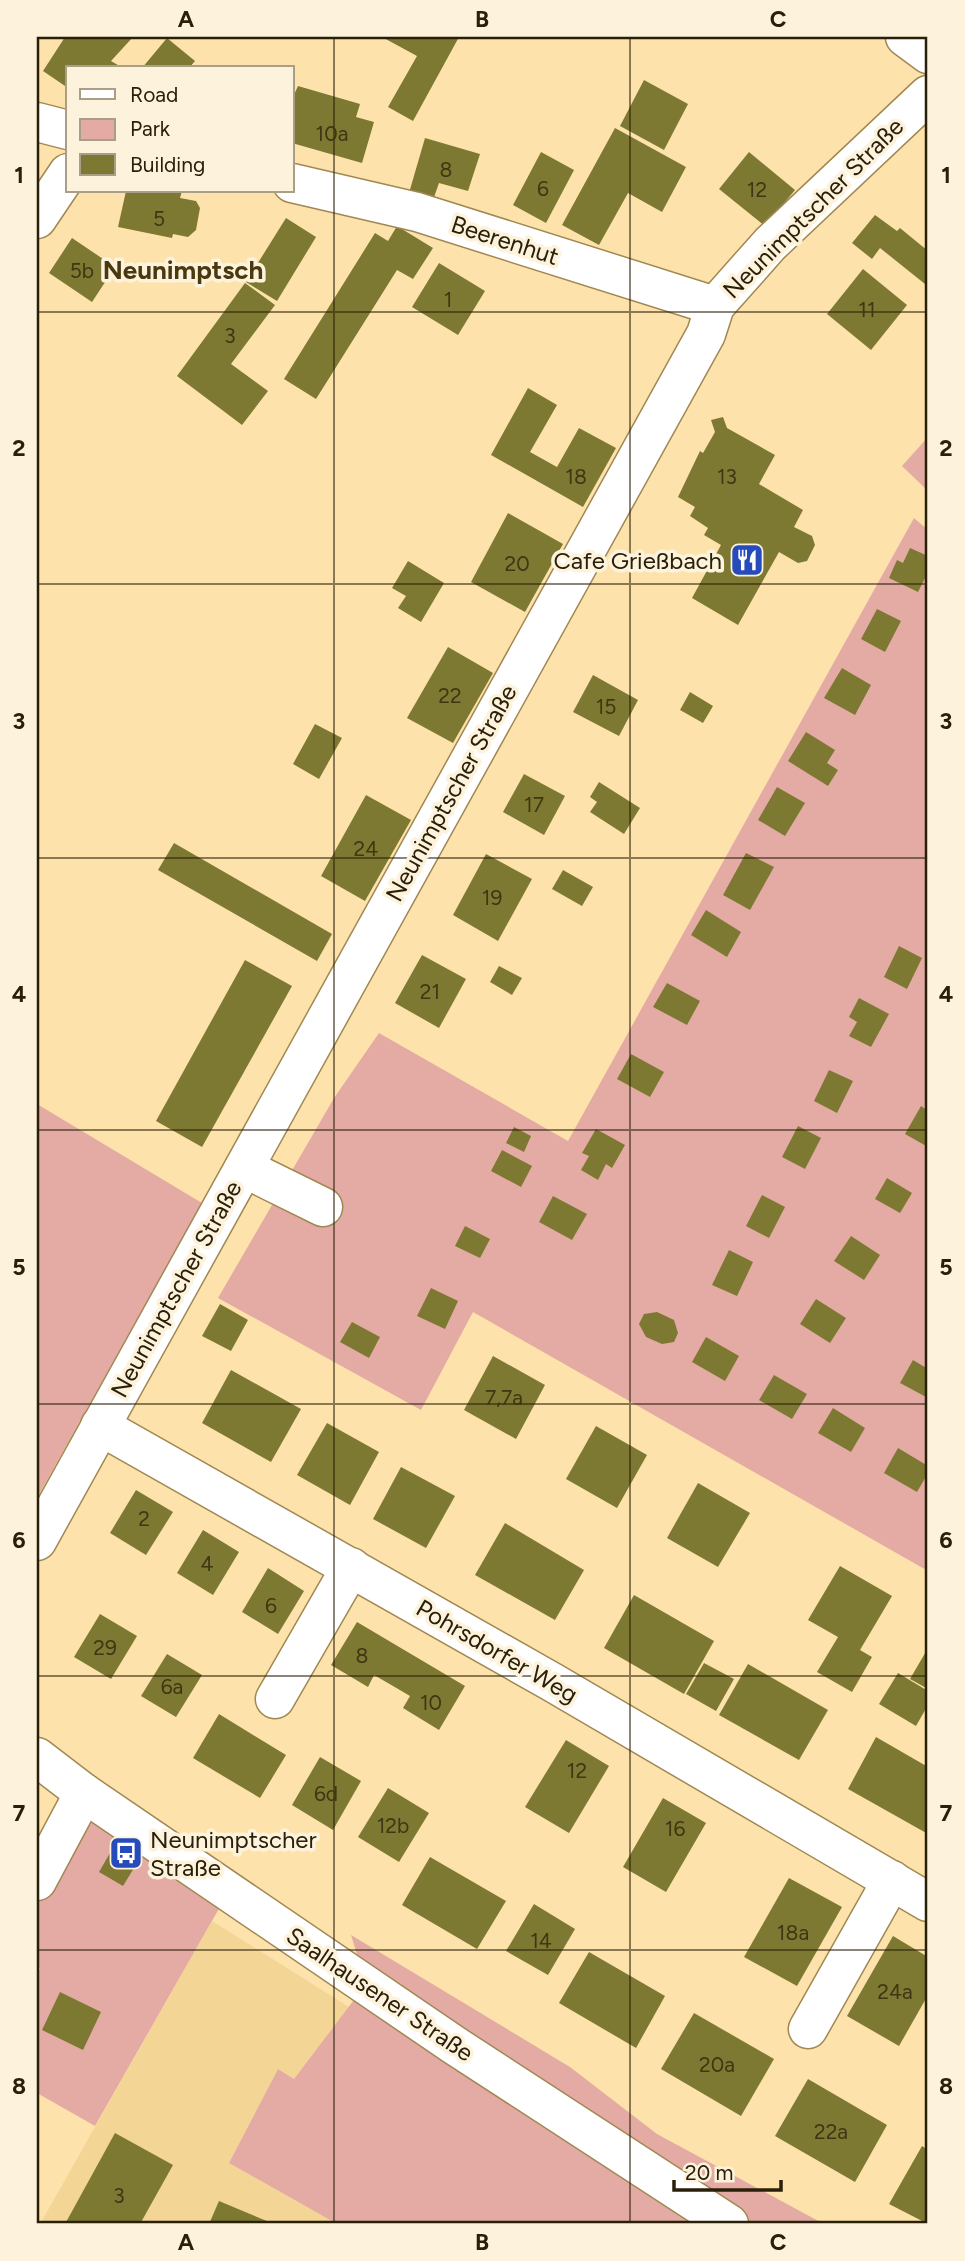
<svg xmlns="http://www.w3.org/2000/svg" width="965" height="2261" font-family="Figtree,sans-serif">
  <rect width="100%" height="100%" fill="#fde3ab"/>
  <polygon fill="#f3d596" points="212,1921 349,2007 294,2079 278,2069 229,2163 337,2224 40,2224"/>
  <g fill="#e4aba5">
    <polygon points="928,437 928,491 902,466"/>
    <polygon points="914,518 928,530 928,1571 473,1312 421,1410 218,1298 334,1098 379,1033 568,1141"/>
    <polygon points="37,1104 202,1203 37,1498"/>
    <polygon points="84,1793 229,1891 95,2126 37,2093 37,1976 40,1968 37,1966 37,1881"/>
    <polygon points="351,1935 570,2067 657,2134 824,2224 337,2224 229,2163 278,2069 294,2079 366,1984"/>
  </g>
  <g fill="#7e7932">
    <polygon points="65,37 77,38 133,37 111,61 123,68 68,68 68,88 43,71"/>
    <polygon points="382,37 459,37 413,121 388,107 417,56"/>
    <polygon points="167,38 195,61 189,68 142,68"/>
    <polygon points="644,80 688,104 664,150 620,126"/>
    <polygon points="298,86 360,104 356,117 374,122 362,163 292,143 292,99"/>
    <polygon points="615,128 686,167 662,212 628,193 599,245 562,225"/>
    <polygon points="425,138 480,154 468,191 439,183 433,200 409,193"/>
    <polygon points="541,152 574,170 546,223 513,205"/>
    <polygon points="749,152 795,190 765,226 719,189"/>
    <polygon points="126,191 182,191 180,198 196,201 200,208 196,230 188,237 173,234 172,238 118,227"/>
    <polygon points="875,215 897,231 900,228 928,251 928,280 925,284 880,248 872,259 852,243"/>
    <polygon points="286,218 316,237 277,301 246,282"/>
    <polygon points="397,226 433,248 413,279 397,270 316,399 284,379 375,233 388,241"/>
    <polygon points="72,238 115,267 92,302 49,273"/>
    <polygon points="439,263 485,291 458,335 412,307"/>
    <polygon points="863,269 907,305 871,350 827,314"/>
    <polygon points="245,283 275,305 231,364 268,391 242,425 177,376"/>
    <polygon points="528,388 557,405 530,452 557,467 579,428 616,448 583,507 491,455"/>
    <polygon points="723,417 727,428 775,455 759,484 803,510 794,527 812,536 815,545 807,561 798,563 779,552 738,625 692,598 721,545 704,535 708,528 690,516 695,507 678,497 700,451 703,453 715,432 711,420"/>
    <polygon points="508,513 563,544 525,612 471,582"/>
    <polygon points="910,548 928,556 928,572 918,592 889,578 897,560 903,563"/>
    <polygon points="408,561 444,583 421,622 398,608 406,596 392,588"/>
    <polygon points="877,609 901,621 885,652 861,639"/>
    <polygon points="448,647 493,673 453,743 407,718"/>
    <polygon points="842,668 871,685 855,715 824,698"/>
    <polygon points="593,675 638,700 619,736 573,712"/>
    <polygon points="690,692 713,706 703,723 680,710"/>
    <polygon points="315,724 342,738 319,779 293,764"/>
    <polygon points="806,732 835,750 827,763 838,770 828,786 788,761"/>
    <polygon points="524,774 565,796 544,835 503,812"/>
    <polygon points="599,782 640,808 624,834 590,812 597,802 590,797"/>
    <polygon points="777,787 805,803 785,836 758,820"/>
    <polygon points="366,795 411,820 365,901 321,876"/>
    <polygon points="174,843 332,934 317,961 158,870"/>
    <polygon points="746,853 774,867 750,910 723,895"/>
    <polygon points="486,854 532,879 498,941 453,915"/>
    <polygon points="563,870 593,887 582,906 552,889"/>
    <polygon points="706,910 741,932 727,957 691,935"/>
    <polygon points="899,946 922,958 907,989 884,977"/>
    <polygon points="422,955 466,979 439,1028 395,1003"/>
    <polygon points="245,960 292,986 202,1147 156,1121"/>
    <polygon points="499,966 522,978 512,995 490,982"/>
    <polygon points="667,983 700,1001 687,1025 653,1007"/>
    <polygon points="859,998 889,1014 871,1047 849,1036 857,1022 849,1017"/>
    <polygon points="631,1054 664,1072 650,1097 617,1079"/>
    <polygon points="829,1070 853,1081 837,1113 814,1101"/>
    <polygon points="921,1106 928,1111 928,1147 905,1134"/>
    <polygon points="798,1126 821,1138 805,1169 782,1157"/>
    <polygon points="514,1127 531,1136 524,1152 506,1143"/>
    <polygon points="596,1129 625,1145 612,1168 606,1164 598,1180 581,1170 589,1156 582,1153"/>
    <polygon points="502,1150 532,1166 521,1187 491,1171"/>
    <polygon points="887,1178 912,1193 900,1213 875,1199"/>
    <polygon points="762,1195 785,1207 769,1238 746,1226"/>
    <polygon points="553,1196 587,1214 572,1240 539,1222"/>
    <polygon points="465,1226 490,1239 480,1258 455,1246"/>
    <polygon points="851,1236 880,1255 864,1280 834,1261"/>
    <polygon points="729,1250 753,1262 737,1296 712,1285"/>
    <polygon points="431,1288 458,1301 445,1329 417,1316"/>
    <polygon points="816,1299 846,1318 830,1343 800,1324"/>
    <polygon points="220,1304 248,1320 231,1351 202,1336"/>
    <polygon points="657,1312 674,1320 678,1333 674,1342 662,1344 646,1337 639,1324 644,1314"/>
    <polygon points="352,1322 380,1337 369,1358 340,1342"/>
    <polygon points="706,1337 739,1356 725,1381 692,1362"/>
    <polygon points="493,1356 545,1385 516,1439 464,1410"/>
    <polygon points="913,1360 928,1369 928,1398 900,1383"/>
    <polygon points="231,1370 301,1409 271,1462 202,1423"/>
    <polygon points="774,1375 807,1394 792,1419 759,1400"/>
    <polygon points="833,1408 865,1428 851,1452 818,1433"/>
    <polygon points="327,1423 379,1452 350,1505 297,1475"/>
    <polygon points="596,1426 647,1455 617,1508 566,1479"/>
    <polygon points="898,1448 928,1466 928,1473 917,1492 884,1473"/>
    <polygon points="401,1467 455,1496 426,1548 373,1519"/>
    <polygon points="698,1483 750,1513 718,1567 667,1538"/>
    <polygon points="136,1490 173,1512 146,1555 110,1533"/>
    <polygon points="505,1523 584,1570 555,1620 475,1575"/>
    <polygon points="203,1530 239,1552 213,1595 177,1573"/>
    <polygon points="840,1566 892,1596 860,1650 872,1657 852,1692 817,1672 838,1637 808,1620"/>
    <polygon points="268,1568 304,1591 278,1634 242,1612"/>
    <polygon points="634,1595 714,1641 684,1694 604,1648"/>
    <polygon points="100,1614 137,1636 111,1679 74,1657"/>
    <polygon points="357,1622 465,1686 439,1730 403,1708 410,1696 393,1686 374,1675 368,1687 331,1665"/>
    <polygon points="928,1648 928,1689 910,1679"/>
    <polygon points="167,1654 202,1675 176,1717 141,1696"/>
    <polygon points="704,1663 734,1679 716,1711 686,1694"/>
    <polygon points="748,1664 828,1710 799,1760 719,1715"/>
    <polygon points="898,1673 928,1691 928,1705 916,1726 879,1704"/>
    <polygon points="219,1714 286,1755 260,1798 193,1758"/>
    <polygon points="876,1737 928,1767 928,1834 848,1789"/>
    <polygon points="566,1740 609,1766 569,1833 525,1807"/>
    <polygon points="320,1757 361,1781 333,1830 292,1805"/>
    <polygon points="388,1788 429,1813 399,1862 358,1837"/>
    <polygon points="663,1798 706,1823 666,1892 623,1867"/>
    <polygon points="110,1853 134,1868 123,1886 99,1872"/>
    <polygon points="430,1857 506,1901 477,1949 402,1905"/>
    <polygon points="789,1878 842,1907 797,1986 744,1957"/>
    <polygon points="534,1904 575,1929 548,1975 506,1951"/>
    <polygon points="893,1936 928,1957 928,1995 899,2046 847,2016"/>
    <polygon points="589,1952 665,1996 636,2048 559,2003"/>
    <polygon points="60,1992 101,2012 83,2050 42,2030"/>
    <polygon points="694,2013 774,2059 741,2116 661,2069"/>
    <polygon points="808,2079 887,2125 855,2182 775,2136"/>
    <polygon points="115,2133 173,2165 140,2224 65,2224"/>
    <polygon points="922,2146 928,2150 928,2224 889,2204"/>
    <polygon points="219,2201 274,2224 209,2224"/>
  </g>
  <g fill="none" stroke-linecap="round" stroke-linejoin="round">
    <defs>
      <g id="minor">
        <polyline points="905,37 928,54"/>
        <polyline points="37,122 68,130"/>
        <polyline points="292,183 417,212 715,306"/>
        <polyline points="37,219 68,173"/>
        <polyline points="244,1168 323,1207"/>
        <polyline points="100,1426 552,1682 928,1902"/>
        <polyline points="37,1541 706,334 715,306 770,244 928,95"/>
        <polyline points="275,1699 351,1567"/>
        <polyline points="37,1757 84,1793 454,2045 729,2224"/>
        <polyline points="37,1881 84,1793"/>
        <polyline points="808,2029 892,1880"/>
      </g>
    </defs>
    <use href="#minor" stroke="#a18853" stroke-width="41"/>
    <use href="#minor" stroke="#fff" stroke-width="38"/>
  </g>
  <path fill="none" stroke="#2a2009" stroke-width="2" stroke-opacity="0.55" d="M334,37V2224M630,37V2224M37,312H928M37,584H928M37,858H928M37,1130H928M37,1404H928M37,1676H928M37,1950H928"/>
  <defs>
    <symbol id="restaurant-square" viewBox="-11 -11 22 22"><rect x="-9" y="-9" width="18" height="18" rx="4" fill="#264cbb" stroke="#fdf2dc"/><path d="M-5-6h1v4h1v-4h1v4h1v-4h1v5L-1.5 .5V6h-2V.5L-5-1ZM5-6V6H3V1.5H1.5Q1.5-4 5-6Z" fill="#fff"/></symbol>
    <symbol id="bus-square" viewBox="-11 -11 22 22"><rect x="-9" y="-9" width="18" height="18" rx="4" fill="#264cbb" stroke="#fdf2dc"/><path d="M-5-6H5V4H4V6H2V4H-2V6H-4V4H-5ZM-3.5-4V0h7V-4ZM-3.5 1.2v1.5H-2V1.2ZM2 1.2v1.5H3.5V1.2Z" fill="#fff"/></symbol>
  </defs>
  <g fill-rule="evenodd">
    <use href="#restaurant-square" x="728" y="541" width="38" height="38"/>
    <use href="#bus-square" x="107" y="1834" width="38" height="38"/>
  </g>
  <g text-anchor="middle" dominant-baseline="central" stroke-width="7" stroke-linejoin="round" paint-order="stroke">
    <g font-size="21" fill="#3f3613">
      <text x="332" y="133">10a</text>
      <text x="446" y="169">8</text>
      <text x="543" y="188">6</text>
      <text x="757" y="189">12</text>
      <text x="159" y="218">5</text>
      <text x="82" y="270">5b</text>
      <text x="448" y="299">1</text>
      <text x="867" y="309">11</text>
      <text x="230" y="335">3</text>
      <text x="576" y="476">18</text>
      <text x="727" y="476">13</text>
      <text x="517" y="563">20</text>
      <text x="450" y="695">22</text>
      <text x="606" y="706">15</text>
      <text x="534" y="804">17</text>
      <text x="366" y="848">24</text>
      <text x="492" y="897">19</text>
      <text x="430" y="991">21</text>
      <text x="504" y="1397">7,7a</text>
      <text x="144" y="1518">2</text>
      <text x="207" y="1563">4</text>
      <text x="271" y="1605">6</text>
      <text x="105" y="1647">29</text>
      <text x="362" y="1655">8</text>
      <text x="172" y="1686">6a</text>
      <text x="431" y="1702">10</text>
      <text x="577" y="1770">12</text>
      <text x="326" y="1793">6d</text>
      <text x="393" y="1825">12b</text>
      <text x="675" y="1828">16</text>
      <text x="793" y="1932">18a</text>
      <text x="541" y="1940">14</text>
      <text x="895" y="1991">24a</text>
      <text x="717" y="2064">20a</text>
      <text x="831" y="2131">22a</text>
      <text x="119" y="2195">3</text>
    </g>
    <g font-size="24" fill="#2a2009" stroke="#fdf2dc">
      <text transform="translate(813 208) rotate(-45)">Neunimptscher Straße</text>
      <text transform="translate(505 240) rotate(18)">Beerenhut</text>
      <text transform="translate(451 793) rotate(-61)">Neunimptscher Straße</text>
      <text transform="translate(176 1289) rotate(-61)">Neunimptscher Straße</text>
      <text transform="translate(497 1651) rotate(30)">Pohrsdorfer Weg</text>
      <text transform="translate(380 1994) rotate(34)">Saalhausener Straße</text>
    </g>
    <g font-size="24" fill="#2a2009" stroke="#fdf2dc" text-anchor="end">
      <text x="722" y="560">Cafe Grießbach</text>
      <text x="150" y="1839" text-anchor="start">Neunimptscher<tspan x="150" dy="28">Straße</tspan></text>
    </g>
    <g font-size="26" font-weight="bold" fill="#4a380f" stroke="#fdf2dc">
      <text x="183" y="270">Neunimptsch</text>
    </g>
  </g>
  <rect width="965" height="2261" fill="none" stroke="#fdf2dc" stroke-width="77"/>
  <rect x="66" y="66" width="228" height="126" fill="#fdf2dc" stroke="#a99e88" stroke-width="2"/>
  <rect x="80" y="89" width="35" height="10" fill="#ffffff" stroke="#a99e88" stroke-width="2"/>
  <text x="130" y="102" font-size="21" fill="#2a2009">Road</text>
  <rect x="80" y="119" width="35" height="21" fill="#e4aba5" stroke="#a99e88" stroke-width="2"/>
  <text x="130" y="136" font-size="21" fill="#2a2009">Park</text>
  <rect x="80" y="154" width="35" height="21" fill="#7e7932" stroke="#a99e88" stroke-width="2"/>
  <text x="130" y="172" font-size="21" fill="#2a2009">Building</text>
  <path d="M674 2180v10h107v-10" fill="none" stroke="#2a2009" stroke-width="3.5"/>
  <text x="685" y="2180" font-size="21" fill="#2a2009" stroke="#fdf2dc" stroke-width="5" paint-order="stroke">20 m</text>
  <rect x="38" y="38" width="888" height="2184" fill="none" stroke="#2a2009" stroke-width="2.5"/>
  <g font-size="23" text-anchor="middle" font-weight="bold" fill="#2a2009">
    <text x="186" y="27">A</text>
    <text x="482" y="27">B</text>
    <text x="778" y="27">C</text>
    <text x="19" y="183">1</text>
    <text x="946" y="183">1</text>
    <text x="19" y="456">2</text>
    <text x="946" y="456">2</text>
    <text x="19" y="729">3</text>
    <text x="946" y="729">3</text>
    <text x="19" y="1002">4</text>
    <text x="946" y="1002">4</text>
    <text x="19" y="1275">5</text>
    <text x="946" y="1275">5</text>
    <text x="19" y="1548">6</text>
    <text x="946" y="1548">6</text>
    <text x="19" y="1821">7</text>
    <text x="946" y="1821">7</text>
    <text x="19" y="2094">8</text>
    <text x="946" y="2094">8</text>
    <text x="186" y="2250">A</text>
    <text x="482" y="2250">B</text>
    <text x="778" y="2250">C</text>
  </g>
</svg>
